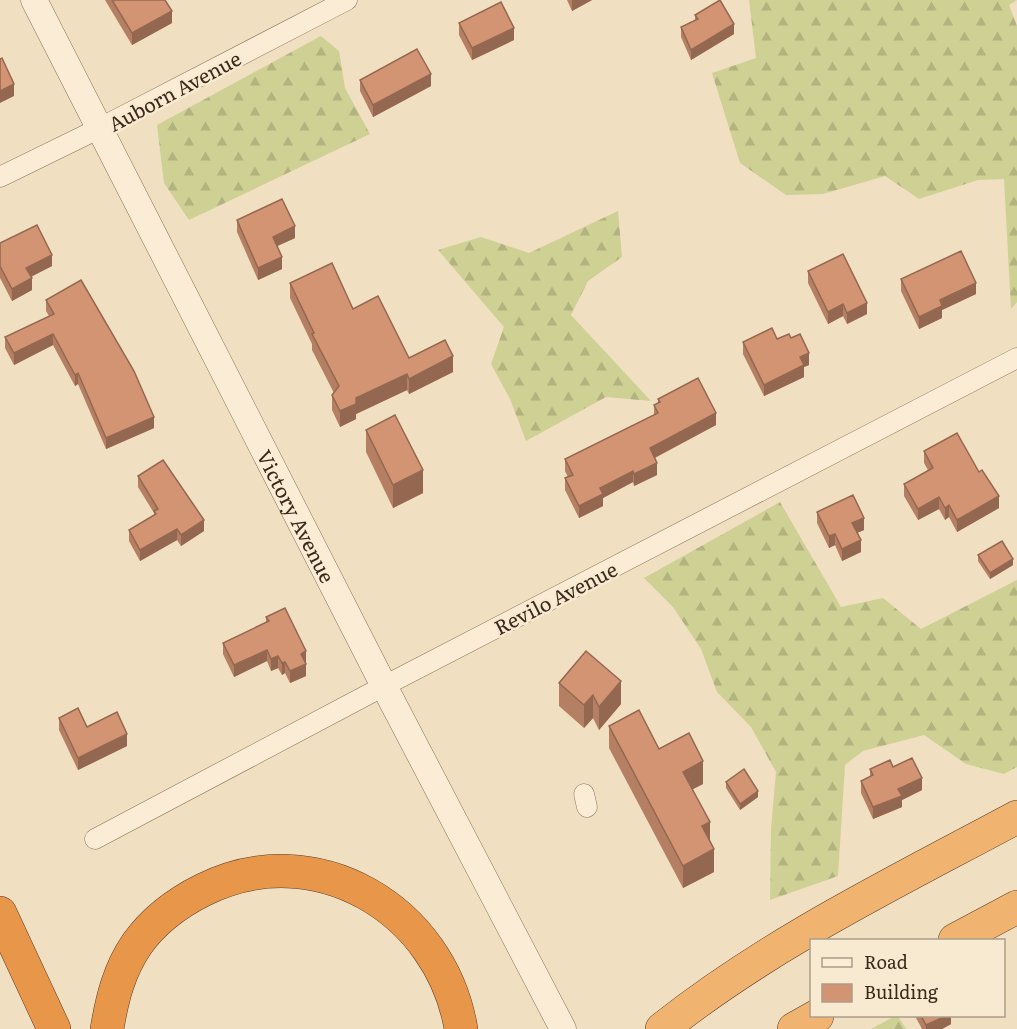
<svg xmlns="http://www.w3.org/2000/svg" width="1017" height="1029" font-family="Literata,serif">
  <defs>
    <pattern id="forest-firs" width="22" height="20" patternUnits="userSpaceOnUse" patternTransform="scale(1.5)"><rect width="22" height="20" fill="#ced094"/><path d="M5 1l3.5 6h-7zM16 11l3.5 6h-7z" fill="#b2b37f"/></pattern>
  </defs>
  <rect width="100%" height="100%" fill="#f1dfc1"/>
  <g fill="url(#forest-firs)">
    <polygon points="749,0 1017,0 1009,5 1017,26 1017,302 1011,309 1004,179 978,180 919,199 885,176 823,194 786,195 740,163 712,73 756,58"/>
    <polygon points="321,36 339,51 345,88 370,134 189,220 164,183 157,125"/>
    <polygon points="618,211 622,257 588,281 571,315 651,401 606,397 526,441 510,399 491,364 504,327 438,250 481,237 529,253"/>
    <polygon points="780,502 841,607 883,598 921,629 1017,580 1017,767 1004,774 966,764 924,735 863,751 845,765 838,876 770,900 771,829 776,772 751,727 717,692 701,649 673,607 644,578"/>
    <polygon points="895,1016 898,1016 906,1029 871,1029"/>
  </g>
  <g fill="none" stroke-linecap="round" stroke-linejoin="round">
    <defs>
      <g id="minor">
        <polyline points="0,177 100,128 347,0"/>
        <polyline points="584,794 587,807"/>
        <polyline points="95,839 384,686 1017,358"/>
      </g>
      <g id="tertiary">
        <path id="s1" d="M34,0L384,686L563,1029"/>
      </g>
      <g id="trunk">
        <polyline points="955,940 1017,907"/>
        <path d="M662,1029C770,943 896,882 1017,817"/>
        <polyline points="794,1029 817,1016"/>
      </g>
      <g id="motorway">
        <polyline points="0,913 54,1029"/>
        <path d="M107,1029C112,999 119,970 137,944C154,920 177,903 203,890C315,834 441,909 461,1029"/>
      </g>
    </defs>
    <use href="#minor" stroke="#8c6f57" stroke-width="21"/>
    <use href="#tertiary" stroke="#8c6f57" stroke-width="27"/>
    <use href="#trunk" stroke="#5a3d2b" stroke-width="34"/>
    <use href="#motorway" stroke="#5a3d2b" stroke-width="34"/>
    <use href="#minor" stroke="#fbedd5" stroke-width="20"/>
    <use href="#tertiary" stroke="#fbedd5" stroke-width="26"/>
    <use href="#trunk" stroke="#f0b470" stroke-width="33"/>
    <use href="#motorway" stroke="#e8964a" stroke-width="33"/>
  </g>
  <g fill="#b57f63">
    <polygon points="105,0 165,0 172,23 132,45"/>
    <polygon points="567,0 592,0 572,11"/>
    <polygon points="695,15 734,34 691,60 681,37 681,27 695,20"/>
    <polygon points="459,23 514,40 472,60 459,35"/>
    <polygon points="360,80 431,86 373,117 360,91"/>
    <polygon points="237,220 295,238 277,246 282,269 258,280 237,232"/>
    <polygon points="0,243 52,266 31,277 32,290 12,301 0,278"/>
    <polygon points="808,271 867,314 847,324 843,316 828,324 808,283"/>
    <polygon points="901,279 976,294 942,310 942,318 919,329 901,291"/>
    <polygon points="290,283 353,309 409,358 453,372 409,394 407,390 356,414 356,419 340,427 332,410 332,395 334,393 312,350 312,344 290,298"/>
    <polygon points="46,300 154,428 106,449 78,384 75,386 53,345 14,365 5,348 5,337 49,316 46,311"/>
    <polygon points="791,338 809,365 804,367 804,377 764,396 743,354 743,342"/>
    <polygon points="658,399 716,425 655,458 657,475 634,486 633,482 603,498 603,506 579,518 565,490 565,478 568,477 565,471 565,459 654,415 654,405 658,403"/>
    <polygon points="366,430 423,493 393,508 366,452"/>
    <polygon points="924,451 999,508 957,532 949,517 945,520 939,509 918,520 904,496 904,484 928,470 924,463"/>
    <polygon points="138,476 204,531 181,546 177,540 140,561 129,541 129,530 154,515 154,513 138,487"/>
    <polygon points="817,512 864,530 857,533 861,552 842,561 835,545 829,548 817,523"/>
    <polygon points="978,555 1013,565 990,579 978,561"/>
    <polygon points="266,617 306,663 306,676 290,683 285,673 282,675 278,668 271,671 267,661 234,677 223,654 223,643 266,622"/>
    <polygon points="559,683 621,704 599,730 593,718 584,728 559,706"/>
    <polygon points="59,718 87,727 127,746 78,770 59,730"/>
    <polygon points="609,726 659,749 703,784 693,789 710,841 714,872 683,888 609,748"/>
    <polygon points="893,767 922,790 902,800 902,807 873,819 861,793 861,781 870,777 870,769"/>
    <polygon points="726,782 758,797 740,810 726,788"/>
    <polygon points="915,1016 951,1016 951,1024 942,1029 922,1029"/>
  </g>
  <g fill="#946850">
    <polygon points="572,0 592,0 572,11"/>
    <polygon points="172,11 172,23 132,45 132,33"/>
    <polygon points="734,24 734,34 691,60 691,50"/>
    <polygon points="514,28 514,40 472,60 472,48"/>
    <polygon points="431,74 431,86 373,117 373,105"/>
    <polygon points="14,84 14,96 0,103 0,91"/>
    <polygon points="295,226 295,238 273,248 273,237"/>
    <polygon points="52,255 52,266 26,279 26,268"/>
    <polygon points="282,257 282,269 258,280 258,268"/>
    <polygon points="32,278 32,290 12,301 12,289"/>
    <polygon points="976,283 976,294 942,310 942,318 919,329 919,317 940,300"/>
    <polygon points="867,303 867,314 847,324 847,313"/>
    <polygon points="843,304 843,316 828,324 828,312"/>
    <polygon points="53,334 53,345 14,365 14,353"/>
    <polygon points="809,353 809,365 804,367 804,377 764,396 764,385 800,357"/>
    <polygon points="453,356 453,372 409,394 409,379"/>
    <polygon points="78,373 78,384 75,386 75,375"/>
    <polygon points="407,374 407,390 356,414 356,419 340,427 340,411 356,398"/>
    <polygon points="716,413 716,425 650,460 650,448"/>
    <polygon points="154,417 154,428 106,449 106,438"/>
    <polygon points="657,463 657,475 634,486 634,474"/>
    <polygon points="423,470 423,493 393,508 393,485"/>
    <polygon points="633,471 633,482 603,498 603,506 579,518 579,506 600,488"/>
    <polygon points="999,496 999,508 957,532 957,520"/>
    <polygon points="939,497 939,509 918,520 918,509"/>
    <polygon points="949,505 949,517 945,520 945,508"/>
    <polygon points="864,518 864,530 852,535 852,523"/>
    <polygon points="204,520 204,531 181,546 181,535"/>
    <polygon points="177,529 177,540 140,561 140,550"/>
    <polygon points="835,534 835,545 829,548 829,536"/>
    <polygon points="861,540 861,552 842,561 842,549"/>
    <polygon points="1013,559 1013,565 990,579 990,573"/>
    <polygon points="267,650 267,661 234,677 234,665"/>
    <polygon points="306,651 306,663 301,665 301,654"/>
    <polygon points="278,656 278,668 271,671 271,659"/>
    <polygon points="285,662 285,673 282,675 282,663"/>
    <polygon points="306,664 306,676 290,683 290,671"/>
    <polygon points="621,681 621,704 599,730 599,707"/>
    <polygon points="593,695 593,718 584,728 584,705"/>
    <polygon points="127,734 127,746 78,770 78,758"/>
    <polygon points="703,761 703,784 683,794 683,772"/>
    <polygon points="922,778 922,790 902,800 902,807 873,819 873,807 898,789"/>
    <polygon points="758,791 758,797 740,810 740,804"/>
    <polygon points="710,822 710,844 702,826"/>
    <polygon points="714,849 714,872 683,888 683,866"/>
    <polygon points="946,1016 951,1016 951,1024 942,1029 926,1029 926,1025"/>
  </g>
  <g fill="#d39473" stroke="#946850" stroke-width="1.5">
    <polygon points="112,0 165,0 172,11 132,33"/>
    <polygon points="720,0 734,24 691,50 681,27 698,19 695,15"/>
    <polygon points="501,2 514,28 472,48 459,23"/>
    <polygon points="417,49 431,74 373,105 360,80"/>
    <polygon points="2,58 14,84 0,91 0,59"/>
    <polygon points="282,199 295,226 273,237 282,257 258,268 237,220"/>
    <polygon points="37,225 52,255 26,268 32,278 12,289 0,266 0,243"/>
    <polygon points="961,251 976,283 940,300 942,306 919,317 901,279"/>
    <polygon points="843,254 867,303 847,313 843,304 828,312 808,271"/>
    <polygon points="332,263 353,309 378,296 409,358 445,340 453,356 409,379 407,374 356,398 356,404 340,411 332,395 339,386 312,334 314,333 290,283"/>
    <polygon points="81,280 134,371 154,417 106,438 78,373 75,375 53,334 14,353 5,337 54,314 46,300"/>
    <polygon points="772,328 777,339 789,334 791,338 800,334 809,353 800,357 804,365 764,385 743,342"/>
    <polygon points="698,378 716,413 650,448 657,463 634,474 633,471 600,488 603,494 579,506 565,478 573,475 565,459 658,413 654,405 660,402 658,399"/>
    <polygon points="395,415 423,470 393,485 366,430"/>
    <polygon points="957,433 979,472 982,470 999,496 957,520 949,505 945,508 939,497 918,509 904,484 933,468 924,451"/>
    <polygon points="163,460 204,520 181,535 177,529 140,550 129,530 156,514 154,511 158,509 138,476"/>
    <polygon points="853,495 864,518 852,523 861,540 842,549 835,534 829,536 817,512"/>
    <polygon points="1002,541 1013,559 990,573 978,555"/>
    <polygon points="285,608 306,651 301,654 306,664 290,671 285,662 282,663 278,656 271,659 267,650 234,665 223,643 269,621 266,617"/>
    <polygon points="586,651 621,681 599,707 593,695 584,705 559,683"/>
    <polygon points="78,708 87,727 117,712 127,734 78,758 59,718"/>
    <polygon points="639,710 659,749 689,733 703,761 683,772 710,822 702,826 714,849 683,866 609,726"/>
    <polygon points="912,758 922,778 898,789 902,796 873,807 861,781 873,775 870,769 890,760 893,767"/>
    <polygon points="744,769 758,791 740,804 726,782"/>
    <polygon points="921,1016 946,1016 926,1025"/>
  </g>
  <g text-anchor="middle" dominant-baseline="central" stroke-width="5" stroke-linejoin="round" paint-order="stroke">
    <g font-size="20" fill="#3b291c" stroke="#f8ead1">
      <text transform="translate(174 90) rotate(-28)">Auborn Avenue</text>
      <text stroke="none"><textPath href="#s1" startOffset="579">Victory Avenue</textPath></text>
      <text transform="translate(555 597) rotate(-27)">Revilo Avenue</text>
    </g>
  </g>
  <rect x="810" y="939" width="195" height="78" fill="#f8ead1" stroke="#ac9d89" stroke-width="1.5"/>
  <rect x="822" y="958" width="30" height="9" fill="#fbedd5" stroke="#ac9d89" stroke-width="1.5"/>
  <text x="864" y="969" font-size="18" fill="#3b291c">Road</text>
  <rect x="822" y="984" width="30" height="18" fill="#d39473" stroke="#ac9d89" stroke-width="1.5"/>
  <text x="864" y="999" font-size="18" fill="#3b291c">Building</text>
</svg>
